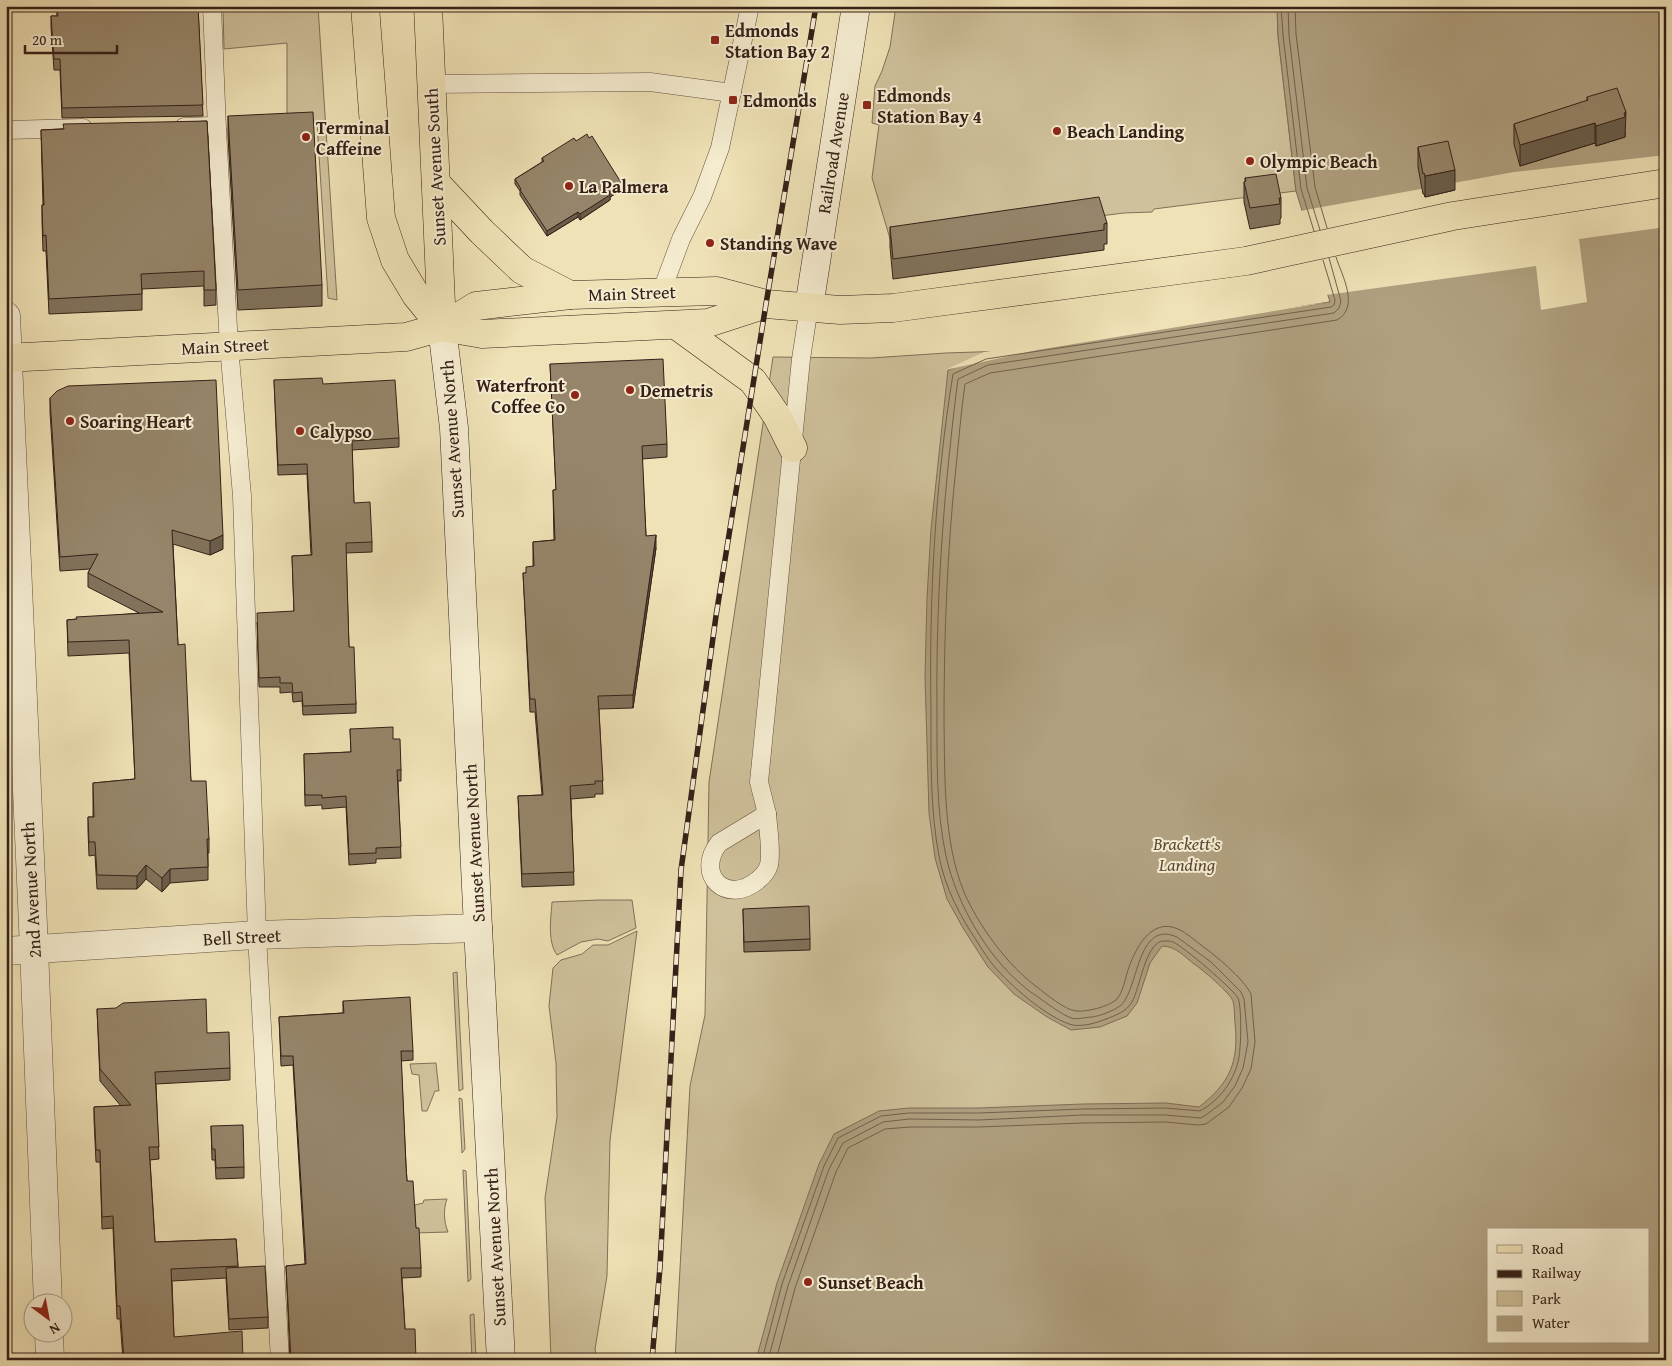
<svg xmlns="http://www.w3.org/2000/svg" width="1672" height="1366" font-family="'Gentium Book Plus',serif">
  <rect width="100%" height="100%" fill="#efe2b6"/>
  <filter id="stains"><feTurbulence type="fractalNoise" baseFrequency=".004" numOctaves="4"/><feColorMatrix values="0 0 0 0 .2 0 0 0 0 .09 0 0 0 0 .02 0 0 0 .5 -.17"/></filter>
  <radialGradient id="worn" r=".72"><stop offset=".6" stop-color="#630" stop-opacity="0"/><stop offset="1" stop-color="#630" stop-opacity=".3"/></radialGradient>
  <g fill="#cfc19b" stroke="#82705a" fill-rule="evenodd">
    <polygon points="223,6 318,6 337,300 328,298 317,123 287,124 287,43 224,49"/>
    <polygon points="896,6 1277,6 1278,36 1296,191 1154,209 1152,212 1124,213 891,242 872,178 879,125 872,123 875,86 882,71 890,47"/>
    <path d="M1666,6L1539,344L1666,1360H675L690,1086L705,1015L709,782L773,357L871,358L946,353L1037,350L1330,302L1333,148ZM1488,1230H1648V1342H1488Z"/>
    <path d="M599,900H632L636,928L608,941L598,939L581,942L557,955C547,941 551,918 552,902Z"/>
    <polygon points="637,931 610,1140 607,1276 595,1349 597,1360 551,1360 545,1198 557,1117 556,1063 549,1006 553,968 561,960 582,954 593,945 608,945"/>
    <polygon points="457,972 463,1089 459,1091 453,973"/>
    <polygon points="436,1063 439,1091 435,1091 427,1111 422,1111 419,1075 412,1074 410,1064"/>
    <polygon points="459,1098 462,1099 465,1149 462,1153"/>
    <polygon points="463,1170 466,1171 471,1279 468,1282"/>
    <path d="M447,1199C443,1210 444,1222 448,1232L415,1233V1205L423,1203L424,1200Z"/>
    <polygon points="474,1314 476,1360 472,1360 470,1315"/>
  </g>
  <path fill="#b0a080" stroke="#7f6d56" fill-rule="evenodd" d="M1277,6H1666V1360H756L777,1283L819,1164L834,1134L879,1111L909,1108H979L1083,1104L1166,1103L1199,1107C1230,1083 1239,1062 1235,1023C1234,1017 1235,1007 1233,1001C1230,993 1202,969 1194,964C1184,956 1175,946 1162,946L1150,963L1137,1003L1127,1016L1100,1027L1071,1030L1047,1017L1014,994L988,967L963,928L947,899L935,858L929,813L925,676L927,598L931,529L948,370L985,354L1330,302L1296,191L1278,36ZM1488,1230H1648V1342H1488Z"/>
  <g fill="#efe2b6">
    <polygon points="1666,155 1666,227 1579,239 1587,302 1541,310 1536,266 1326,295 1300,211 1514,172"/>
    <polygon points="1330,302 1037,350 945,370 984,352 1243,313"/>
  </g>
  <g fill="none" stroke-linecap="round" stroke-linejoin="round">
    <g stroke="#72604c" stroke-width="1">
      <polyline points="1281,6 1283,35 1301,189 1314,231"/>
      <polyline points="1288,6 1289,35 1307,188 1320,230"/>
      <polyline points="1295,6 1296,34 1315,187 1327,228"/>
      <path d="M762,1360L782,1284L824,1166L838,1138L881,1116L909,1113H979L1083,1109L1165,1108L1200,1111C1220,1100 1235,1080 1239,1057C1241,1045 1242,1008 1238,998C1233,989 1183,946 1173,942C1172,941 1164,941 1162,941C1145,945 1140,988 1132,1002C1126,1012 1116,1015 1106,1019C1097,1023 1079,1028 1069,1024C1044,1015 1011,986 993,965C988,959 983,951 978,943C960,916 945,888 939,856C930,809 931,759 931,711C929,599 935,485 953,374L986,359L1331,307L1334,305L1335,300L1323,260"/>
      <path d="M768,1360L788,1286L829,1169L843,1143L883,1122L909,1119L979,1120L1083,1115H1165L1201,1118L1206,1115L1223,1102L1235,1086L1243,1068L1248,1042L1244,999L1241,992L1211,962L1177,937C1136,919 1139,991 1120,1006C1113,1011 1100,1016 1092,1017C1086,1017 1077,1020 1071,1018C1061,1014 1051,1006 1042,1000C1036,995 1028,991 1022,985C986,955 956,902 946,856C936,810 937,759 937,712C936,630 940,549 948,467C951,438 954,408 958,379L988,365L1334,313L1339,308L1341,301L1329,258"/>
      <path d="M776,1360L795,1288L836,1172L848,1148L885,1129L910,1127H979L1083,1123L1165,1122L1198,1125L1206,1124L1229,1107L1242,1088L1251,1069L1255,1042L1251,994C1243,978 1216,956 1201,945C1194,940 1187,933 1178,929C1151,917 1135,949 1128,970C1125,979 1123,993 1116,1000C1107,1007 1087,1012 1076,1011C1065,1010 1046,994 1037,987C1008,966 978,925 964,892C943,841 945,776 944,722C944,636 947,552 956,467C959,439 961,411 965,384L990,373L1337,320C1360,307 1342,276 1336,257"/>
    </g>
    <defs>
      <g id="lane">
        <polyline points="212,6 217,129"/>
        <polyline points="431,84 650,82 732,93"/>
        <polyline points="184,127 211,126 217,129 229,346 242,496 257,935 280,1360"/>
        <polyline points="6,130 83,128"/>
        <polyline points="661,293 681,239 702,197 720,148 750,6"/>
        <polyline points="767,814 759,782 801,359 809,307"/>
        <path d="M767,814C768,828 772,852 769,865C767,872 763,876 758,880C727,906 694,875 719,843Z"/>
      </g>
      <g id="street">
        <polyline points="6,316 34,948 48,1304"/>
        <polyline points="6,951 257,935 478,928"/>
        <polyline points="49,1334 50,1360"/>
      </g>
      <g id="secondary">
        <polyline points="809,307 856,6"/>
        <polyline points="442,327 454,428 478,928 501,1360"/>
      </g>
      <g id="primary">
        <polyline points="365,6 381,218 395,260 416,295 442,327"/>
        <polyline points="428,6 442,327"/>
        <polyline points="436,183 482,232 522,270 570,295"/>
        <polyline points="676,325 753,381 777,416 793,448"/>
        <polyline points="442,327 482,334 708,323 766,304"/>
        <polyline points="6,358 406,337 442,327 476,306 570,295 717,291 766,304 840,310 893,308 1246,261 1453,216 1666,183"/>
      </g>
    </defs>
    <use href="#lane" stroke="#645040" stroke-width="19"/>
    <use href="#street" stroke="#645040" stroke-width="29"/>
    <use href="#secondary" stroke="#352018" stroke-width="29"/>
    <use href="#primary" stroke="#352018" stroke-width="29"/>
    <use href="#lane" stroke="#f5ecd0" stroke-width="18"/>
    <use href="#street" stroke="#f5ecd0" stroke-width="28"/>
    <use href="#secondary" stroke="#f5ecd0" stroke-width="28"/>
    <use href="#primary" stroke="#efe2b6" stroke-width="28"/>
    <defs>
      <polyline id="rail" points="652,1360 660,1267 681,870 716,616 766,304 816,6"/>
    </defs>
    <use href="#rail" stroke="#352018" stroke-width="5.5"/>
    <use href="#rail" stroke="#f5ecd0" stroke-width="4" stroke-dasharray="11" stroke-linecap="butt"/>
  </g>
  <g fill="#81725b" stroke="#352018">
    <polygon points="56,6 198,6 203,116 62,118 60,70 54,70 51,27 51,16 57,16"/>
    <polygon points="1666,76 1666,118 1660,98 1660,78"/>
    <polygon points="1587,97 1626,133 1625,133 1625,137 1596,146 1595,143 1520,166 1514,144 1514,124 1587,101"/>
    <polygon points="228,116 322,285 322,306 238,310 228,137"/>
    <polygon points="207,121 216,290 216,305 204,306 204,286 142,289 142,310 49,314 46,251 43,251 42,221 42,205 43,205 41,130"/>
    <polygon points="576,141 622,190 610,197 610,200 580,220 578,217 547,236 520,195 520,191 515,184 515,179 542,162 542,158"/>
    <polygon points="1418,147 1455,190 1425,197 1424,194 1423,194 1418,167"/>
    <polygon points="1245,178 1281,198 1281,218 1280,219 1280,224 1250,229 1244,202 1244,182 1245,182"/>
    <polygon points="1107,223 1107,244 1104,244 1104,250 893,279 890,247 890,227"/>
    <polygon points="550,364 667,444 667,457 642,459 646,536 656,548 633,708 599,709 603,794 595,794 595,797 571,799 574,885 522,887 518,796 542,795 535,712 530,712 523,573 526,573 533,566 533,542 554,540 553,490 556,490"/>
    <polygon points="274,380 323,384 399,438 399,447 352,450 354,503 372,542 372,552 346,553 349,647 356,704 356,713 303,715 302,701 293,702 292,692 280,693 280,687 259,687 257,622 294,611 292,556 311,555 307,474 278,475"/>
    <polygon points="50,398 223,549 210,555 173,544 178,645 191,781 209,839 209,853 208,853 208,880 170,883 162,892 146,879 137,889 97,889 95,855 89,856 88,831 88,817 93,817 93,783 135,779 129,653 68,656 67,620 139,613 88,587 88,573 90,569 60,571 50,412"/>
    <polygon points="350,729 393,739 401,770 401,781 398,781 401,858 376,859 376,863 349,865 346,807 322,809 322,805 305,806 304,754 351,752"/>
    <polygon points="743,909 810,939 810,950 744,952"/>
    <polygon points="343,1001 413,1051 413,1060 401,1061 406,1166 407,1181 416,1228 421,1268 421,1277 402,1278 405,1329 416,1360 290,1360 286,1266 305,1264 293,1065 281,1066 279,1017 343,1013"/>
    <polygon points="97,1009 207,1033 230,1068 230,1080 156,1084 159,1159 150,1160 155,1242 236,1239 238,1267 268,1317 268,1328 229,1330 226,1278 172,1281 174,1337 243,1360 123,1360 120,1319 117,1319 113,1228 102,1229 100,1162 96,1162 94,1119 94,1107 121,1106 100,1081"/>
    <polygon points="211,1126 244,1167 244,1178 216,1179 215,1160 212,1160"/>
  </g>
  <g fill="#695d4a" stroke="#352018">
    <polygon points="1626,112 1625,137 1596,146 1596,126"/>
    <polygon points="1595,123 1595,143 1520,166 1520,145"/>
    <polygon points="1455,170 1455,190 1425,197 1425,176"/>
    <polygon points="622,184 622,190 610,197 610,200 580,220 580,214 609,192"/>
    <polygon points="578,212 578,217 547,236 547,231"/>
    <polygon points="223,535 223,549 210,555 210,541"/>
    <polygon points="656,535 656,548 633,708 633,695"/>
    <polygon points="146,865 146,879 137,889 137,876"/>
    <polygon points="170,869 170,883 162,892 162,878"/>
  </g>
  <g fill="#96856a" stroke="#352018">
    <polygon points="57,6 198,6 203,105 62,108 60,59 54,59 51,16 58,16"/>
    <polygon points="1666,76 1666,97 1660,78"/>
    <polygon points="1617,88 1626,112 1624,113 1625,117 1596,126 1595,123 1520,145 1514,124 1588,100 1587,97"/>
    <polygon points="313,112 322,285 238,290 228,116"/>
    <polygon points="207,121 216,290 204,290 204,271 141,274 142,294 49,299 46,235 43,236 42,205 44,205 41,130 64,129 63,124"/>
    <polygon points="587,134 589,138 592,136 622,184 609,192 610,195 580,214 578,212 547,231 520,190 521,189 515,179 544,161 542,158 574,138 576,141"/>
    <polygon points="1448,141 1455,170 1425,176 1424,173 1423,174 1418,147"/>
    <polygon points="1276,174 1281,198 1279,198 1280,204 1250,208 1244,182 1246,181 1245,178"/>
    <polygon points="1099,197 1107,223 1104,224 1104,230 893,259 890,227"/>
    <polygon points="663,359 667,444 642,446 646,536 656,535 633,695 598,696 603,781 595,781 595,784 570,786 574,872 522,874 518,796 543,795 535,699 530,699 523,573 526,573 526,567 534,566 533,542 555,540 553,490 556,490 550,364"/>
    <polygon points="322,378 323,384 395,380 399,438 352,441 354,503 370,502 372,542 346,543 349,647 354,647 356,704 303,706 302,692 293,693 292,683 280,683 280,677 259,678 257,613 294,611 292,556 312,555 307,464 278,465 274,380"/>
    <polygon points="216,380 223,535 210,541 172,530 178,645 185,644 191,781 206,781 209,839 207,839 208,867 170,869 162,878 146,865 137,876 97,875 95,842 89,842 88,817 94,817 93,783 135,779 129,640 68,642 67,620 77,619 76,617 163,612 88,573 98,554 60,557 50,398 57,391 68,386"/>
    <polygon points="393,727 393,739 400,739 401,770 397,770 401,847 376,848 376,853 349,854 346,796 322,798 322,795 305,795 304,754 351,752 350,729"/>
    <polygon points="809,906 810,939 744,942 743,909"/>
    <polygon points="410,997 413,1051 401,1051 406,1166 407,1181 413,1181 416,1228 419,1228 421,1268 401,1268 405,1329 415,1329 416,1360 291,1360 286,1266 306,1264 293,1056 281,1056 279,1017 344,1013 343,1001"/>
    <polygon points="206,999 207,1033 229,1032 230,1068 155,1072 159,1147 149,1147 155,1242 236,1239 238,1266 171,1269 174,1337 242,1331 243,1360 124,1360 120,1306 117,1306 113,1216 102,1217 100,1150 96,1150 94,1107 131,1105 100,1069 97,1009 116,1008 123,1003"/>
    <polygon points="243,1125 244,1167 216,1168 215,1149 212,1149 211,1126"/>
    <polygon points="265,1266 268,1317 229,1319 226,1268"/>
  </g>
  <g fill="#8f2418" stroke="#f5ecd0" stroke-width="2">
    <rect x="710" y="35" width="10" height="10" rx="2.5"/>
    <rect x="728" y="95" width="10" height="10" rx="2.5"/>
    <rect x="862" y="100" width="10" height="10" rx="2.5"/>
    <circle cx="1057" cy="131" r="5"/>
    <circle cx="306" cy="137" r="5"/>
    <circle cx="1250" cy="161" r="5"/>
    <circle cx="569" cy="186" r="5"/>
    <circle cx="710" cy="243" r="5"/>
    <circle cx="630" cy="390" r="5"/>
    <circle cx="575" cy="395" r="5"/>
    <circle cx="70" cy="421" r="5"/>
    <circle cx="300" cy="431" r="5"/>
    <circle cx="808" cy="1282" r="5"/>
  </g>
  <g text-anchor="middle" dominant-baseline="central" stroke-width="4" stroke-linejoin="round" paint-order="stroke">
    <g font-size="18" font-weight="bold" fill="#352018" stroke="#f5ecd0" text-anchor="start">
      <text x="725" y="30">Edmonds<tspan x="725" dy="21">Station Bay 2</tspan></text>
      <text x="877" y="95">Edmonds<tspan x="877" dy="21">Station Bay 4</tspan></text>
      <text x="743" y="100">Edmonds</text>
      <text x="316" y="127">Terminal<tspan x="316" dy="21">Caffeine</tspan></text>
      <text x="1067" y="131">Beach Landing</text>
      <text x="1260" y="161">Olympic Beach</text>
      <text x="579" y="186">La Palmera</text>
      <text x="720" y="243">Standing Wave</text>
      <text x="565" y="385" text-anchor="end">Waterfront<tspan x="565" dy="21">Coffee Co</tspan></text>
      <text x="640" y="390">Demetris</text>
      <text x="80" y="421">Soaring Heart</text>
      <text x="310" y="431">Calypso</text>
      <text x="818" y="1282">Sunset Beach</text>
    </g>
    <g font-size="18" fill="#352018" stroke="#f5ecd0">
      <text transform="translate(833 153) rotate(-81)">Railroad Avenue</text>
      <text transform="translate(435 167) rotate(-93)">Sunset Avenue South</text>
      <text transform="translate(632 293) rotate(-2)">Main Street</text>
      <text transform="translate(225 346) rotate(-3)">Main Street</text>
      <text transform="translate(452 439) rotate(-94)">Sunset Avenue North</text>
      <text transform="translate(474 843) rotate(-93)">Sunset Avenue North</text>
      <text transform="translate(31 890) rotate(-93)">2nd Avenue North</text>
      <text transform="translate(242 937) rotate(-3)">Bell Street</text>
      <text transform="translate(495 1247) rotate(-93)">Sunset Avenue North</text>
    </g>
    <g font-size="18" font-style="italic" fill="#5c4839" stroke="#f5ecd0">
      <text x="1187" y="843">Brackett's<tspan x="1187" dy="21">Landing</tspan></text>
    </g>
  </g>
  <rect width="1672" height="1366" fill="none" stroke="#efe2b6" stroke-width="25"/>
  <rect x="8" y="8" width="1657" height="1351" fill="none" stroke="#352018" stroke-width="2.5"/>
  <rect x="12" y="12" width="1647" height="1341" fill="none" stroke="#352018"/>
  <rect x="1487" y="1228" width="162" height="115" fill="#f5ecd0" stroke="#a89a86"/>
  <rect x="1497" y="1245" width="25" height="8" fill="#efe2b6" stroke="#a89a86"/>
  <text x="1532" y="1254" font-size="15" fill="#352018">Road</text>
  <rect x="1497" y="1270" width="25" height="8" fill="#352018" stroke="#a89a86"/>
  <text x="1532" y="1278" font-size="15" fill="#352018">Railway</text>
  <rect x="1497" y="1291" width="25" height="15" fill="#cfc19b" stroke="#a89a86"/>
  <text x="1532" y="1304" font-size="15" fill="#352018">Park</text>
  <rect x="1497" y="1316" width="25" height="15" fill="#b0a080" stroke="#a89a86"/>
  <text x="1532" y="1328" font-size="15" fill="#352018">Water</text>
  <g transform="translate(48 1318) rotate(148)"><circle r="24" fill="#f5ecd0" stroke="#a89a86"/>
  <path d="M0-4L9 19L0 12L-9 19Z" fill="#8f2418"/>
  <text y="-8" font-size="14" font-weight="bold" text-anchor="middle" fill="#352018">N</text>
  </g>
  <path d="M25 45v8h92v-8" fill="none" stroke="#352018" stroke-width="2.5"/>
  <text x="32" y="45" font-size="15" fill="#352018" stroke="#f5ecd0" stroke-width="4" paint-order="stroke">20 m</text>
  <rect width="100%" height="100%" filter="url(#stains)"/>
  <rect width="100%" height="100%" fill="url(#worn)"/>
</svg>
